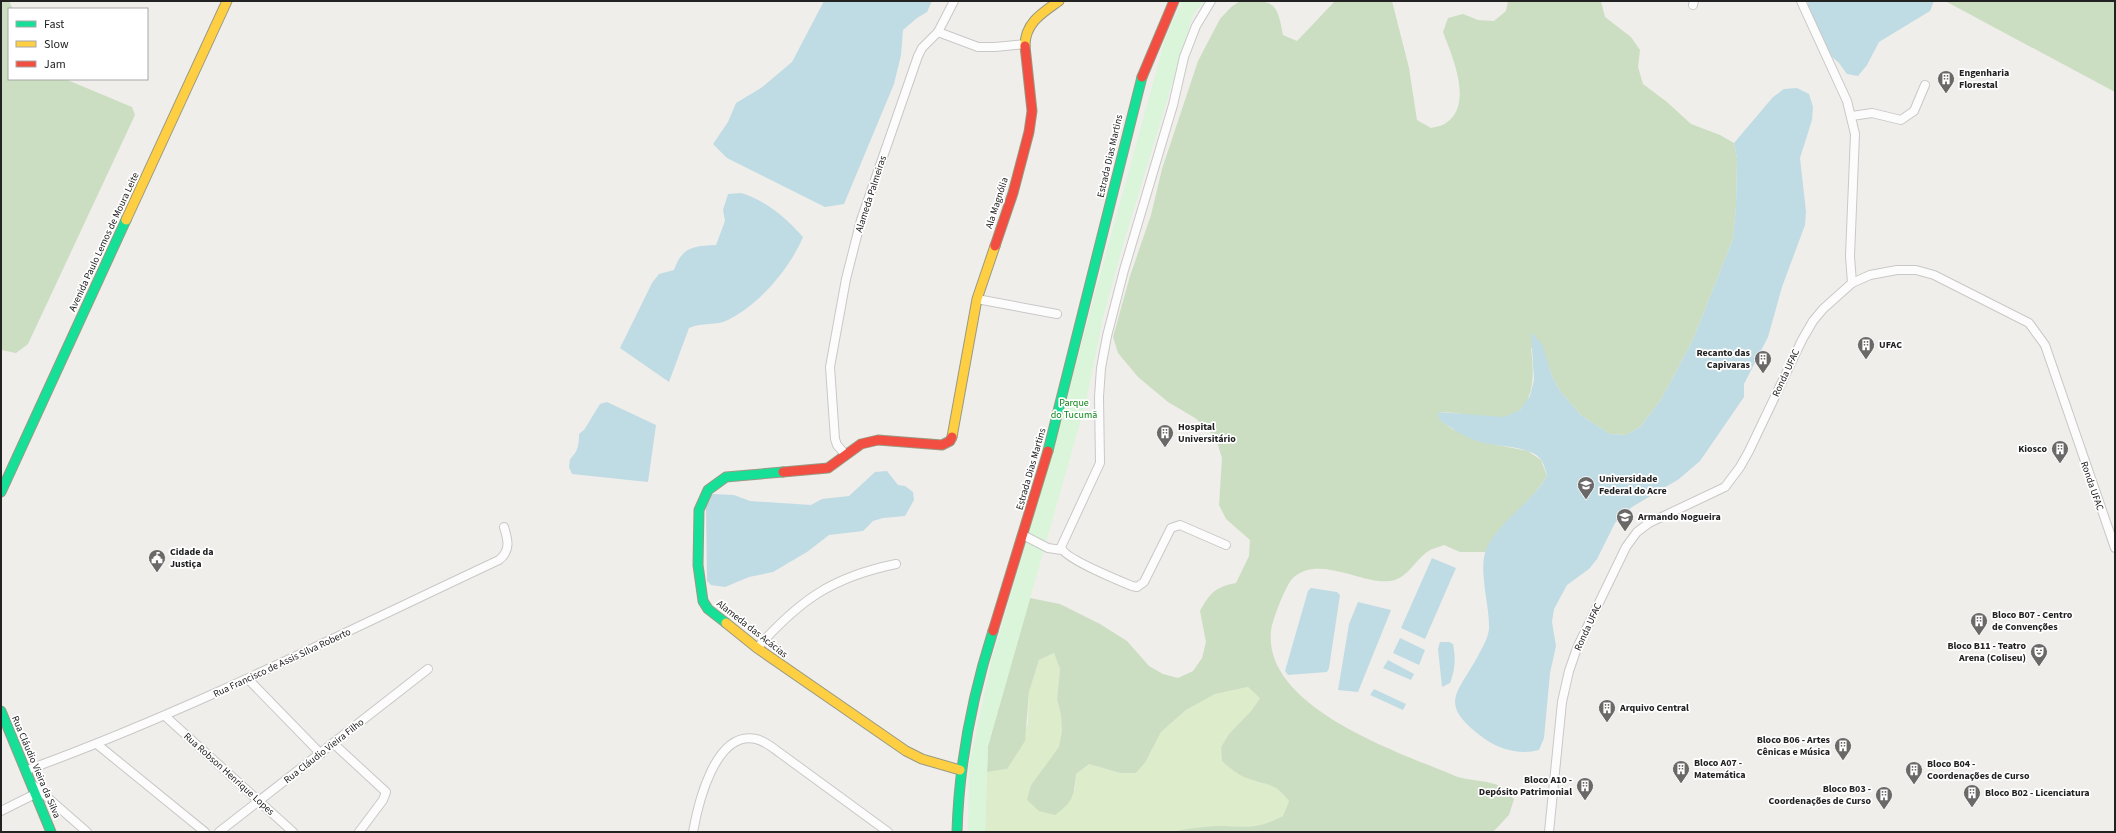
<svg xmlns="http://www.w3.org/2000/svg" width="2116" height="833" font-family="'Source Sans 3',sans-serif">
  <rect width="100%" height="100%" fill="#f0eeeb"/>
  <path fill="#ddeccb" d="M1054,653L1060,669L1057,699L1061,715L1062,731L1060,747L1031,785L1075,790L1076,774L1089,764L1120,773L1146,761L1161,732L1186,710L1215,694L1248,687L1260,697L1251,711L1229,734L1221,747L1222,761C1231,766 1240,775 1249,779C1270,787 1272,780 1289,801L1283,816L1269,823L1252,828L1217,826L1170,832H985L987,772L1007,769L1028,724L1029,692L1039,660Z"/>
  <g fill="#cbdec1">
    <polygon points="1,1 9,1 13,9 9,9 9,79 65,79 132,107 135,115 28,344 16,353 1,350"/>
    <path d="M1240,1C1273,1 1277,0 1283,35L1297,41L1335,1H1392L1409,68L1417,120L1431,128C1435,127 1442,126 1446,123C1474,104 1452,56 1443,32L1448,18L1463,14L1478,20L1494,21L1506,11L1508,1H1601L1605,17L1631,37L1640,50L1638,67L1643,84L1667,102L1691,124L1720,135L1734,143L1737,159L1736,206L1733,239L1692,342L1660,401L1640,427L1626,435L1610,434L1582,416L1560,391L1552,376L1547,361L1531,348C1534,373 1537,411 1504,417C1487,419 1457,412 1439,412V419L1452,429L1481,442L1528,451L1541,460L1547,476C1530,504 1501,522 1486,552H1460L1444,545C1440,547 1434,548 1430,550C1416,558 1408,579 1390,581C1362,585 1319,554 1293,578C1286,584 1272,621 1271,631C1263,707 1398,752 1453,775C1468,782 1490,779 1503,788C1507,791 1510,796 1514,799L1509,815L1493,832H1170C1185,829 1201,827 1216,826C1246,826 1254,831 1283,816L1289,801C1274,782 1269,786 1249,779C1238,775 1230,768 1222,761L1221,747L1229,734L1251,711L1260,698L1248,687L1215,694L1186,710L1161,732L1146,761L1136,773H1120L1089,764L1076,774C1074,796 1073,802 1055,815L1039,811L1027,800L1031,785L1059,747L1062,731L1061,715L1057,699L1060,669L1054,653L1039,660L1029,692L1025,741L1007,769L987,772L988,746L1030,598L1060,604L1100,624L1127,641L1149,666L1163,674L1178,678L1193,671L1202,658L1206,642L1200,611C1210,593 1215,587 1236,583L1249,556L1250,540L1226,519L1219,505L1222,458L1217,442L1208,429L1195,418L1168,402L1138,377L1118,353L1113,337L1130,276L1151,215L1162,169L1198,61L1220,19L1231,7Z"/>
    <polygon points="1945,1 2115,1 2115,92"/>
  </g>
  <polygon fill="#daf5da" points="1182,1 1204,1 1193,15 1121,252 1103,318 1086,402 988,746 985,832 968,832 969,766 991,663 1045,476 1165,39"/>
  <g fill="#bfdbe3">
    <polygon points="824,1 932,1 927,12 917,18 903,30 901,55 894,84 844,204 825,207 727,158 713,144 728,122 736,103 761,88 792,62"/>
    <polygon points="1808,1 1934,1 1930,11 1879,42 1867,65 1858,76 1847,74 1839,63 1828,53 1807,6"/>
    <path d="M1797,88L1809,94L1813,107L1812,120L1800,158L1806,212L1805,225L1782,287L1768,337L1744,384V397L1700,461L1679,479L1632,507L1615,523L1597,559L1589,569L1567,585L1554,609L1552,622L1556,646L1550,673L1544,738L1539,750C1521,755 1501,750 1485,739C1435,702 1458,695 1480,652C1484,645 1488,637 1489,629C1490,606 1478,572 1486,550C1498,521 1532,503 1547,476C1546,471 1544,465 1542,461C1532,445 1496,447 1480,442C1465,437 1451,429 1439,419L1438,412L1504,417L1520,410L1530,396L1534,380L1531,332L1542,344L1552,376L1560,391L1582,416L1610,434L1626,435L1640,427L1660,401L1692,342L1733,239L1736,206L1737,159L1734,143L1773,97L1784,89Z"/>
    <path d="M741,193C767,201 785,217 803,237C790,268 759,305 728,320C717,326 702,322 689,328L669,382L620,348L652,283L659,274L674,270C682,247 693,246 716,245L725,221L723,210L728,194Z"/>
    <path d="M607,402L656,425L648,482L572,474L569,467L570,459C578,452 579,444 579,434L584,430L600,404Z"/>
    <polygon points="887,471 898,485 905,486 913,492 914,500 905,516 883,518 873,521 863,531 829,535 807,552 773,572 749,577 725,587 711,585 707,581 706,507 712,494 734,495 750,501 811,505 822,499 849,496 875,472"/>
    <polygon points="1432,558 1456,568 1425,639 1401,628"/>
    <polygon points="1311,588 1337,592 1340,595 1329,668 1327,672 1288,675 1285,671 1308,591"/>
    <polygon points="1358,602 1391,610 1358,692 1338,690 1349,624"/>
    <polygon points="1400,638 1425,650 1419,665 1393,653"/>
    <path d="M1440,642H1449L1453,644C1456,658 1455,670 1450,683L1442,687L1438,649Z"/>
    <polygon points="1388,660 1414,674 1411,680 1383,668"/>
    <polygon points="1374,689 1406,704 1403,710 1370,695"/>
  </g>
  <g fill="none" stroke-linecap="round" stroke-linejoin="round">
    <defs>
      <g id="street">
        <path d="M1211,1L1196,26L1184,57L1173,105L1124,270L1107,336L1101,368L1099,397L1100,463L1061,547C1063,558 1120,581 1132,586L1137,587L1144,582L1171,528L1180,525L1226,545"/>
        <polyline points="1801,1 1847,101 1855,134 1850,256 1852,283"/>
        <polyline points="1693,5 1694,1"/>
        <polyline points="938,32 954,1"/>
        <polyline points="1852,116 1872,113 1901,120 1914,111 1925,85"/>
        <polyline points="977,299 1057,314"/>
        <polyline points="845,454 837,445 835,439 830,367 846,279 861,220 918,56 922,48 938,32 978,47 995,47 1025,44"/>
        <polyline points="1023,535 1048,548 1062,550"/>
        <path d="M757,648C800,600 832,577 896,564"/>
        <polyline points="248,679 321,754"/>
        <polyline points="165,716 293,832"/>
        <polyline points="334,744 386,792 383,800 359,832"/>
        <polyline points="98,745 205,832"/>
        <path d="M27,770C189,711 343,633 499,560C511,550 508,540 504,527"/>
        <polyline points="32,784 87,832"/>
        <polyline points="1,811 35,794"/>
        <polyline points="219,832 428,669"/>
        <path d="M693,832C698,804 715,730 756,739C765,741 773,748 780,753L888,832"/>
        <polyline points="1549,832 1562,702 1569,671 1577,648 1626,547 1637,532 1649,523 1725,487 1740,467 1749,451 1802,340 1813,321 1823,309 1852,283 1870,275 1897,270 1916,270 1934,275 2029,323 2045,345 2115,548"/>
      </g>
      <g id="fast">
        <polyline points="1048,451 1142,77"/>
        <polyline points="1,492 126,220"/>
        <polyline points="726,623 708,609 703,601 698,565 699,510 708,490 726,477 783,472"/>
        <polyline points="1,711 51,832"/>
        <path d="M957,832C959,763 972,697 993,631"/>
      </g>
      <g id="slow">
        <path d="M1025,46C1025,23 1042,13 1059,1"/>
        <polyline points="126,220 227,1"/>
        <polyline points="952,437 977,299 995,246"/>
        <polyline points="726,623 757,648 906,751 922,759 960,770"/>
      </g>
      <g id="jam">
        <polyline points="1142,77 1174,1"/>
        <polyline points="995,246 1013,193 1029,132 1032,111 1025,46"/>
        <polyline points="783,472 828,468 861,444 878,440 942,445 950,441 952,437"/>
        <polyline points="993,631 1048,451"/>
      </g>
    </defs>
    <use href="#street" stroke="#c9c8c7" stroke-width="10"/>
    <use href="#fast" stroke="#999a82" stroke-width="11"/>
    <use href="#slow" stroke="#999a82" stroke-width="11"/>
    <use href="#jam" stroke="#999a82" stroke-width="11"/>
    <use href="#street" stroke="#fdfcfc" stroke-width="8"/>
    <use href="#fast" stroke="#16e098" stroke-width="9"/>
    <use href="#slow" stroke="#ffcf43" stroke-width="9"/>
    <use href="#jam" stroke="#f24e42" stroke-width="9"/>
  </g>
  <defs>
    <symbol id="building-pin" viewBox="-11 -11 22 30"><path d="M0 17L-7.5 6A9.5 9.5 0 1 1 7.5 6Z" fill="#6a6968" stroke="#fff"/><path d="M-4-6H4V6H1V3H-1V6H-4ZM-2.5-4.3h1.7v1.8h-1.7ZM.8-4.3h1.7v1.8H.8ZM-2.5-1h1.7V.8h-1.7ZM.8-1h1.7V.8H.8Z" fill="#fff"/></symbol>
    <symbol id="university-pin" viewBox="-11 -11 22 30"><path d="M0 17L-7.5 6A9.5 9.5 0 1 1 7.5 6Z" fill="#6a6968" stroke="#fff"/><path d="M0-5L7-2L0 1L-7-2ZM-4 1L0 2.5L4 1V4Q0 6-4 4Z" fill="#fff"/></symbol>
    <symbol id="school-pin" viewBox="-11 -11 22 30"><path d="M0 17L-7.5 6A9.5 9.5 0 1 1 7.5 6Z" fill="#6a6968" stroke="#fff"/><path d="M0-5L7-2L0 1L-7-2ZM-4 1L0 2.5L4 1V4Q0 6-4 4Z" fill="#fff"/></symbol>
    <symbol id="civic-pin" viewBox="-11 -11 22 30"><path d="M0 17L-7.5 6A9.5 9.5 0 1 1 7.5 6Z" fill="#6a6968" stroke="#fff"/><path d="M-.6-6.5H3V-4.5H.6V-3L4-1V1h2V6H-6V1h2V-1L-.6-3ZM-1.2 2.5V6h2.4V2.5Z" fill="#fff"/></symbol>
    <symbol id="theatre-pin" viewBox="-11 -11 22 30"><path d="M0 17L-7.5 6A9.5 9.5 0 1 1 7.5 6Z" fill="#6a6968" stroke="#fff"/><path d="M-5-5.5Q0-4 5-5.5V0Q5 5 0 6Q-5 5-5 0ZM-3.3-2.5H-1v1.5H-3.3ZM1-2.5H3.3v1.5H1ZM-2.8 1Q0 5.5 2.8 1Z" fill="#fff"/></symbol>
  </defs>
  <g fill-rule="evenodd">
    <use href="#building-pin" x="1936" y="69" width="20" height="27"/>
    <use href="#building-pin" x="1856" y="335" width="20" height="27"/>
    <use href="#building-pin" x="1753" y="349" width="20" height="27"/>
    <use href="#building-pin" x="1155" y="423" width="20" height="27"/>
    <use href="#building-pin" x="2050" y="439" width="20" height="27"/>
    <use href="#university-pin" x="1576" y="475" width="20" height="27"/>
    <use href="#school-pin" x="1615" y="507" width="20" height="27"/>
    <use href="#civic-pin" x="147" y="548" width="20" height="27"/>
    <use href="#building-pin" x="1969" y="611" width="20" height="27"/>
    <use href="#theatre-pin" x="2029" y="642" width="20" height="27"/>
    <use href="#building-pin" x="1597" y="698" width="20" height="27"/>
    <use href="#building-pin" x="1833" y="736" width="20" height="27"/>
    <use href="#building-pin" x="1671" y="759" width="20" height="27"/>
    <use href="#building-pin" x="1904" y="760" width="20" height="27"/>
    <use href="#building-pin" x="1575" y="776" width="20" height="27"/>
    <use href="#building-pin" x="1962" y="783" width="20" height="27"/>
    <use href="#building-pin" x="1874" y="785" width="20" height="27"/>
  </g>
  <g text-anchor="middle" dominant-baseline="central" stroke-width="3.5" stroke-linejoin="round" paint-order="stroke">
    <g font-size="10" font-weight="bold" fill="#222" stroke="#fff" text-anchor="start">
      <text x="1959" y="73">Engenharia<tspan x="1959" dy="12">Florestal</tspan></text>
      <text x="1879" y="345">UFAC</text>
      <text x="1750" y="353" text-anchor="end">Recanto das<tspan x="1750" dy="12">Capivaras</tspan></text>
      <text x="1178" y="427">Hospital<tspan x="1178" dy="12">Universitário</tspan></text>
      <text x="2047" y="449" text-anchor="end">Kiosco</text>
      <text x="1599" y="479">Universidade<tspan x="1599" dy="12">Federal do Acre</tspan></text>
      <text x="1638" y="517">Armando Nogueira</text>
      <text x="170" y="552">Cidade da<tspan x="170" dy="12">Justiça</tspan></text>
      <text x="1992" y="615">Bloco B07 - Centro<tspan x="1992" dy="12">de Convenções</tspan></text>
      <text x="2026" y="646" text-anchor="end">Bloco B11 - Teatro<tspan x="2026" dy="12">Arena (Coliseu)</tspan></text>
      <text x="1620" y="708">Arquivo Central</text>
      <text x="1830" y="740" text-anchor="end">Bloco B06 - Artes<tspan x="1830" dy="12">Cênicas e Música</tspan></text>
      <text x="1694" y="763">Bloco A07 -<tspan x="1694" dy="12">Matemática</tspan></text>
      <text x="1927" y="764">Bloco B04 -<tspan x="1927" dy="12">Coordenações de Curso</tspan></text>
      <text x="1572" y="780" text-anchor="end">Bloco A10 -<tspan x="1572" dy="12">Depósito Patrimonial</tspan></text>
      <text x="1871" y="789" text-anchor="end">Bloco B03 -<tspan x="1871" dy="12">Coordenações de Curso</tspan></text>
      <text x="1985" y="793">Bloco B02 - Licenciatura</text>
    </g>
    <g font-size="10" fill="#222" stroke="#fff">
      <text transform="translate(1110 156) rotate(-77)">Estrada Dias Martins</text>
      <text transform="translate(871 194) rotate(-72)">Alameda Palmeiras</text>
      <text transform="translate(997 203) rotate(-72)">Ala Magnólia</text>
      <text transform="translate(104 242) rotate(-65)">Avenida Paulo Lemos de Moura Leite</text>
      <text transform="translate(1786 373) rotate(-65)">Ronda UFAC</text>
      <text transform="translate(1031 469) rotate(-74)">Estrada Dias Martins</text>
      <text transform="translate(2092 486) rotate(71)">Ronda UFAC</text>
      <text transform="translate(1588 627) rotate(-65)">Ronda UFAC</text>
      <text transform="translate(752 629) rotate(38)">Alameda das Acácias</text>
      <text transform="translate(282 663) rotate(-25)">Rua Francisco de Assis Silva Roberto</text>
      <text transform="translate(324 751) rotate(-38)">Rua Cláudio Vieira Filho</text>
      <text transform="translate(36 767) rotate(67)">Rua Cláudio Vieira da Silva</text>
      <text transform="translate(229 774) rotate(42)">Rua Robson Henrique Lopes</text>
    </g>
    <g font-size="10" fill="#0c8416" stroke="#fff">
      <text x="1074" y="403">Parque<tspan x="1074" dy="12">do Tucumã</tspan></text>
    </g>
  </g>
  <rect width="2116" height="833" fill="none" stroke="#222222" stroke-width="4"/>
  <rect x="8" y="8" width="140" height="72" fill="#ffffff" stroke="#a7a7a7"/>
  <rect x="16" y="21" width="20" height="6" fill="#16e098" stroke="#a7a7a7"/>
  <text x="44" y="28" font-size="12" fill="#222222">Fast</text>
  <rect x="16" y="41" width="20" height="6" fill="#ffcf43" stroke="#a7a7a7"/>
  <text x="44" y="48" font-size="12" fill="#222222">Slow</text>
  <rect x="16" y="61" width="20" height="6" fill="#f24e42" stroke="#a7a7a7"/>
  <text x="44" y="68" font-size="12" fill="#222222">Jam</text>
</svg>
